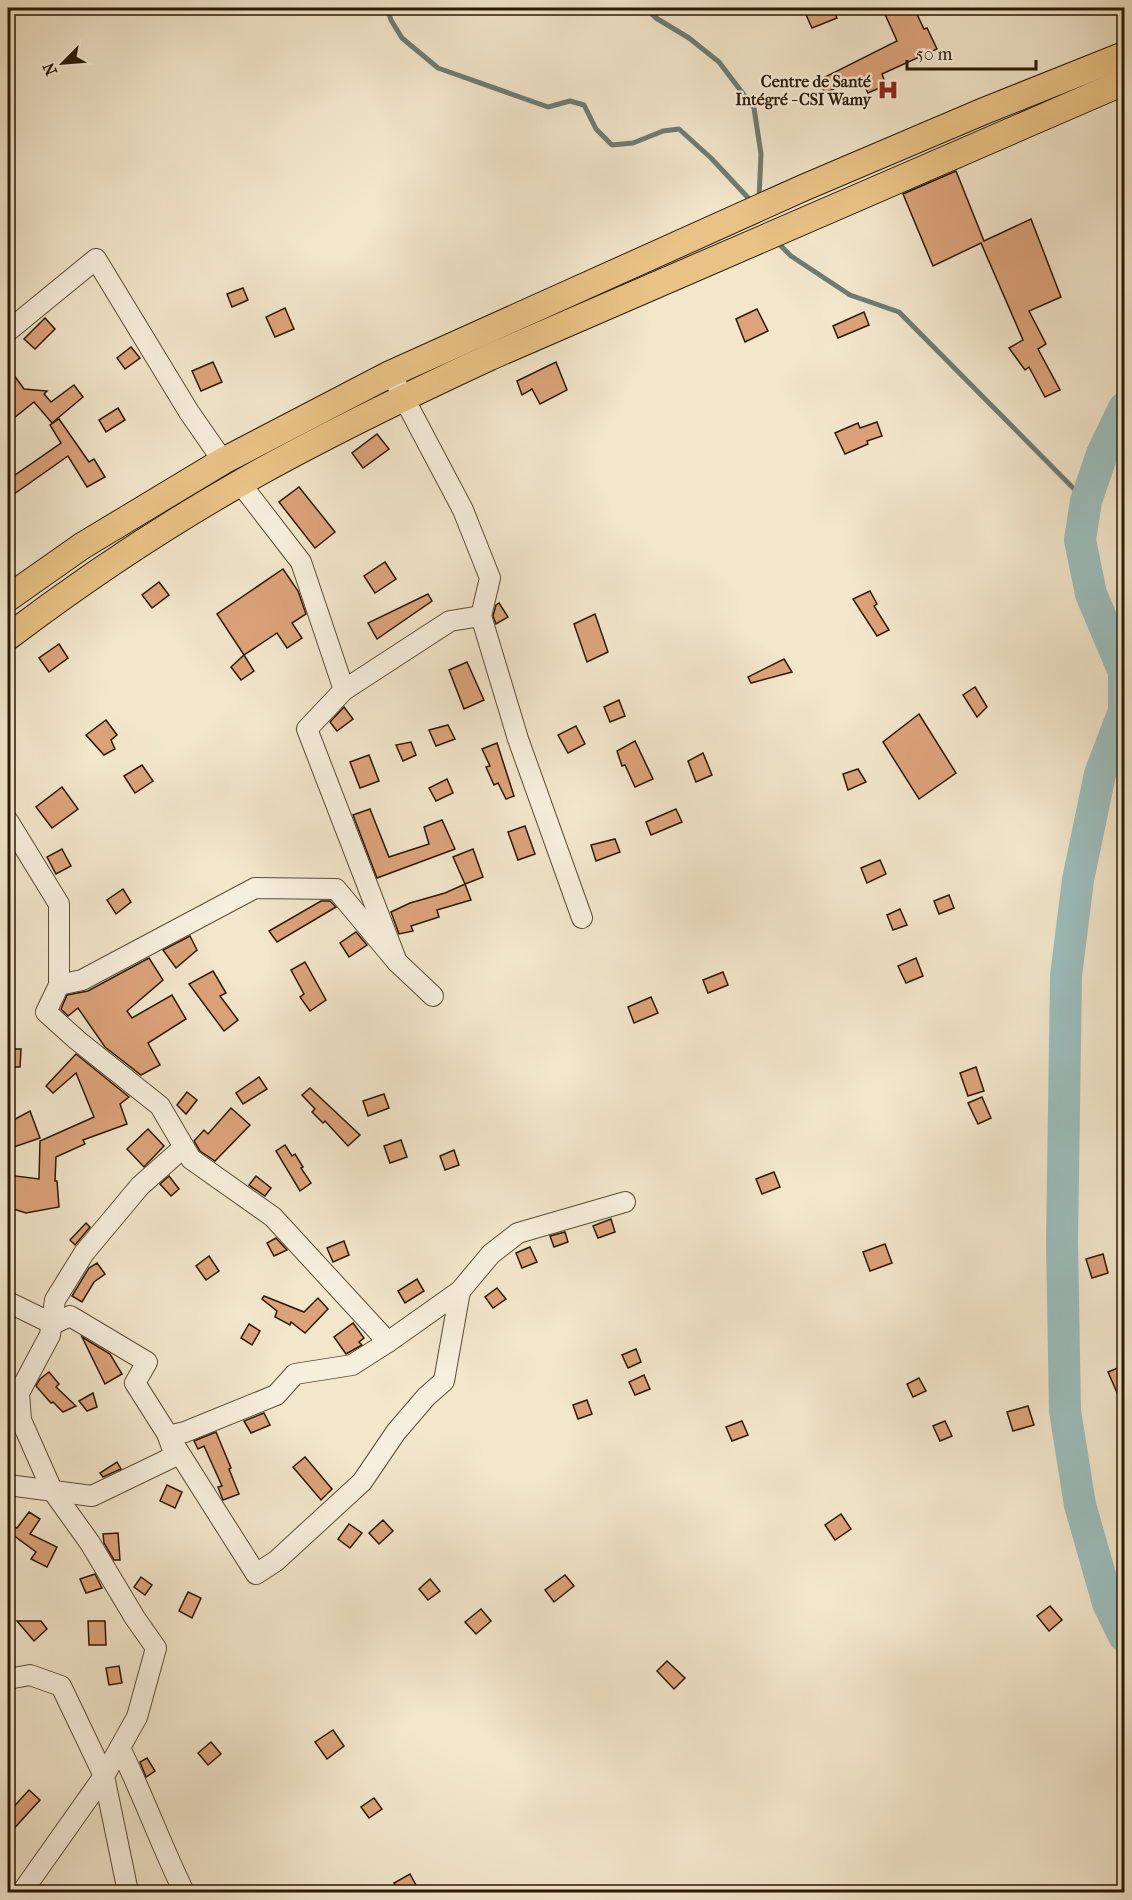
<svg xmlns="http://www.w3.org/2000/svg" width="1132" height="1900" font-family="'IM FELL French Canon',serif">
  <rect width="100%" height="100%" fill="#f2e6cb"/>
  <filter id="stains"><feTurbulence type="fractalNoise" baseFrequency=".00333" numOctaves="4"/><feColorMatrix values="0 0 0 0 .2 0 0 0 0 .09 0 0 0 0 .02 0 0 0 .5 -.17"/></filter>
  <radialGradient id="worn" r=".72"><stop offset=".6" stop-color="#630" stop-opacity="0"/><stop offset="1" stop-color="#630" stop-opacity=".3"/></radialGradient>
  <g fill="none" stroke-linecap="round" stroke-linejoin="round">
    <g stroke="#6e7c73" stroke-width="5">
      <polyline points="387,8 391,20 402,38 438,68 548,107 570,101 584,105 596,129 612,145 633,143 663,131 679,129 711,158 753,203"/>
      <polyline points="645,8 656,18 689,38 719,62 754,108 761,154 759,199"/>
      <polyline points="776,241 791,256 850,295 899,312 1086,501"/>
    </g>
    <polyline stroke="#9cbebd" stroke-width="32" points="1124,408 1102,454 1086,501 1080,540 1091,594 1124,672 1124,711 1100,774 1078,880 1066,976 1062,1241 1065,1411 1080,1505 1108,1603 1124,1636"/>
  </g>
  <g fill="#dda37b" stroke="#2a1903" stroke-width="1.5">
    <polygon points="803,8 833,8 837,18 812,28"/>
    <polygon points="895,8 914,8 924,29 927,28 937,49 882,74 886,85 868,93 860,77 825,93 819,80 897,41 884,12"/>
    <polygon points="956,171 984,241 1031,219 1061,297 1029,311 1046,344 1038,349 1060,390 1045,397 1029,367 1025,370 1009,348 1023,340 981,243 933,266 903,194"/>
    <polygon points="243,288 248,300 232,307 227,294"/>
    <polygon points="285,308 294,329 275,337 266,317"/>
    <polygon points="757,309 768,331 745,342 736,319"/>
    <polygon points="864,312 869,325 838,338 833,326"/>
    <polygon points="45,318 55,329 35,349 24,339"/>
    <polygon points="131,347 140,358 125,369 117,358"/>
    <polygon points="213,362 222,382 201,391 192,371"/>
    <polygon points="556,362 567,390 540,404 532,389 522,395 517,381"/>
    <polygon points="8,367 24,389 47,391 44,394 51,402 74,385 83,397 52,423 34,402 14,418 8,411"/>
    <polygon points="118,408 125,420 106,432 99,420"/>
    <polygon points="59,419 89,462 94,459 105,477 87,487 68,456 14,494 8,485 8,480 61,443 50,425"/>
    <polygon points="877,422 882,436 867,441 868,444 845,454 835,433 858,423 860,428"/>
    <polygon points="377,434 389,449 363,468 352,453"/>
    <polygon points="299,487 335,532 315,548 279,502"/>
    <polygon points="385,562 396,579 375,593 364,576"/>
    <polygon points="283,569 298,591 306,614 292,623 302,638 287,648 277,633 244,655 217,614"/>
    <polygon points="159,582 169,595 152,608 142,595"/>
    <polygon points="870,591 877,604 874,606 889,630 877,636 853,599"/>
    <polygon points="428,594 432,601 377,639 368,623"/>
    <polygon points="499,603 508,617 496,624 493,616 496,605"/>
    <polygon points="595,614 608,652 587,662 574,624"/>
    <polygon points="59,644 68,658 49,672 39,658"/>
    <polygon points="244,655 254,671 241,680 231,667"/>
    <polygon points="784,659 792,672 751,683 748,677"/>
    <polygon points="467,662 484,700 464,709 449,670"/>
    <polygon points="975,687 987,707 977,717 963,695"/>
    <polygon points="619,700 625,716 610,722 604,707"/>
    <polygon points="344,707 353,719 337,731 330,722"/>
    <polygon points="919,714 956,773 919,799 883,742"/>
    <polygon points="106,720 117,735 111,740 115,749 104,755 86,735"/>
    <polygon points="448,725 455,739 436,746 429,730"/>
    <polygon points="576,726 585,744 568,753 558,735"/>
    <polygon points="635,741 653,779 635,787 625,765 622,766 617,751"/>
    <polygon points="411,742 416,755 403,761 396,745"/>
    <polygon points="497,743 514,796 506,799 498,783 494,785 486,767 490,766 482,749"/>
    <polygon points="703,753 712,775 696,782 688,761"/>
    <polygon points="369,755 379,781 360,788 350,762"/>
    <polygon points="142,765 153,781 135,793 124,776"/>
    <polygon points="858,769 866,782 848,790 843,774"/>
    <polygon points="447,779 453,793 436,801 429,788"/>
    <polygon points="62,787 78,809 52,828 36,807"/>
    <polygon points="370,809 389,857 429,844 424,827 442,820 455,849 377,878 353,815"/>
    <polygon points="676,809 682,822 651,835 646,822"/>
    <polygon points="525,826 535,854 518,860 508,832"/>
    <polygon points="615,839 620,852 596,861 591,845"/>
    <polygon points="62,849 71,866 56,874 47,857"/>
    <polygon points="473,849 483,877 465,884 453,857"/>
    <polygon points="880,860 886,874 867,883 861,868"/>
    <polygon points="465,884 471,900 437,910 439,917 411,926 413,931 399,934 391,912 410,903 445,893"/>
    <polygon points="123,889 131,902 116,914 107,900"/>
    <polygon points="949,895 954,908 939,914 934,901"/>
    <polygon points="321,901 330,901 336,907 277,942 269,931"/>
    <polygon points="900,909 907,925 893,930 887,915"/>
    <polygon points="356,932 367,945 349,957 340,943"/>
    <polygon points="190,936 197,950 176,968 163,950"/>
    <polygon points="149,958 163,980 127,1011 132,1018 172,995 186,1019 148,1043 160,1065 141,1075 105,1047 78,1008 68,1016 61,1009 67,995 88,991"/>
    <polygon points="916,958 923,976 906,983 898,966"/>
    <polygon points="305,962 326,1000 310,1011 300,997 304,994 291,970"/>
    <polygon points="213,971 226,993 220,996 238,1020 224,1031 189,984"/>
    <polygon points="723,972 728,985 708,993 703,980"/>
    <polygon points="651,997 658,1013 634,1023 628,1007"/>
    <polygon points="8,1049 21,1049 20,1067 8,1067"/>
    <polygon points="76,1054 129,1097 120,1104 127,1124 83,1140 85,1144 56,1157 55,1181 57,1181 59,1207 26,1213 10,1208 13,1194 8,1193 8,1175 39,1179 40,1141 94,1117 76,1073 53,1093 46,1086"/>
    <polygon points="976,1067 984,1091 968,1096 960,1073"/>
    <polygon points="259,1077 267,1089 243,1104 236,1093"/>
    <polygon points="310,1088 360,1135 348,1146 325,1121 323,1123 312,1112 315,1109 302,1095"/>
    <polygon points="187,1092 197,1100 186,1114 177,1105"/>
    <polygon points="384,1094 389,1108 368,1116 363,1101"/>
    <polygon points="982,1097 991,1118 978,1124 968,1103"/>
    <polygon points="231,1108 250,1125 215,1161 200,1151 194,1141 204,1130 208,1134"/>
    <polygon points="30,1111 40,1138 8,1149 8,1123"/>
    <polygon points="148,1129 164,1146 144,1167 127,1149"/>
    <polygon points="401,1140 407,1157 390,1163 384,1146"/>
    <polygon points="285,1145 292,1156 295,1154 303,1167 301,1168 311,1183 300,1191 276,1151"/>
    <polygon points="454,1150 459,1165 445,1170 440,1156"/>
    <polygon points="774,1172 780,1187 762,1194 756,1179"/>
    <polygon points="169,1176 179,1189 171,1196 160,1184"/>
    <polygon points="256,1176 271,1188 265,1196 249,1185"/>
    <polygon points="611,1219 615,1232 598,1238 593,1226"/>
    <polygon points="86,1223 90,1227 75,1245 70,1240"/>
    <polygon points="565,1232 568,1242 554,1247 550,1236"/>
    <polygon points="276,1238 287,1250 274,1256 267,1243"/>
    <polygon points="344,1241 349,1255 333,1262 327,1248"/>
    <polygon points="885,1244 892,1263 870,1271 863,1252"/>
    <polygon points="530,1247 537,1262 522,1268 516,1253"/>
    <polygon points="1103,1254 1108,1273 1092,1278 1086,1259"/>
    <polygon points="209,1256 219,1271 206,1280 196,1266"/>
    <polygon points="97,1263 105,1274 94,1282 82,1302 72,1296 89,1268"/>
    <polygon points="417,1279 424,1291 405,1303 398,1291"/>
    <polygon points="497,1288 506,1299 493,1308 485,1297"/>
    <polygon points="264,1296 304,1312 318,1298 328,1309 305,1333 291,1322 290,1325 275,1317 277,1311 262,1299"/>
    <polygon points="353,1323 364,1338 359,1342 362,1345 346,1354 334,1337"/>
    <polygon points="249,1324 260,1331 252,1345 241,1338"/>
    <polygon points="82,1337 110,1354 122,1374 105,1384"/>
    <polygon points="636,1349 641,1362 628,1368 622,1355"/>
    <polygon points="1125,1365 1125,1411 1108,1372"/>
    <polygon points="49,1372 59,1384 56,1387 76,1406 63,1412 53,1402 51,1403 36,1386 40,1379"/>
    <polygon points="644,1375 650,1389 635,1395 629,1382"/>
    <polygon points="919,1378 926,1391 913,1397 907,1384"/>
    <polygon points="93,1393 97,1407 87,1411 79,1401"/>
    <polygon points="587,1400 592,1414 578,1419 573,1405"/>
    <polygon points="1028,1406 1034,1425 1013,1431 1007,1412"/>
    <polygon points="264,1413 270,1425 251,1433 244,1421"/>
    <polygon points="742,1421 748,1435 732,1441 726,1427"/>
    <polygon points="945,1421 952,1436 940,1441 933,1426"/>
    <polygon points="216,1432 231,1468 229,1469 239,1494 223,1500 218,1487 222,1486 204,1446 198,1449 194,1441"/>
    <polygon points="305,1457 332,1489 321,1500 293,1467"/>
    <polygon points="117,1462 121,1469 103,1477 100,1473"/>
    <polygon points="167,1485 182,1492 175,1508 160,1501"/>
    <polygon points="29,1512 40,1519 30,1534 57,1547 47,1567 31,1559 36,1552 9,1532 12,1526 17,1528"/>
    <polygon points="841,1514 851,1529 835,1540 825,1525"/>
    <polygon points="383,1520 393,1531 379,1544 369,1533"/>
    <polygon points="349,1524 362,1533 350,1548 338,1539"/>
    <polygon points="118,1533 120,1560 114,1560 104,1543 103,1534"/>
    <polygon points="95,1574 102,1588 86,1593 80,1579"/>
    <polygon points="565,1575 574,1586 554,1602 545,1590"/>
    <polygon points="141,1577 152,1585 145,1595 134,1587"/>
    <polygon points="430,1579 440,1591 428,1600 419,1589"/>
    <polygon points="188,1592 201,1598 192,1618 179,1611"/>
    <polygon points="1050,1606 1062,1620 1049,1631 1037,1616"/>
    <polygon points="481,1609 491,1621 476,1634 465,1622"/>
    <polygon points="17,1621 41,1621 47,1629 34,1641"/>
    <polygon points="88,1621 105,1621 106,1645 89,1645"/>
    <polygon points="667,1661 685,1678 674,1689 657,1671"/>
    <polygon points="119,1666 122,1683 109,1685 106,1668"/>
    <polygon points="333,1730 344,1746 327,1759 315,1742"/>
    <polygon points="211,1742 221,1754 208,1765 198,1753"/>
    <polygon points="147,1758 155,1771 146,1777 140,1762"/>
    <polygon points="29,1790 40,1800 8,1835 8,1813"/>
    <polygon points="374,1798 382,1809 369,1818 361,1807"/>
    <polygon points="410,1874 417,1887 407,1893 400,1893 394,1883"/>
  </g>
  <g fill="none" stroke-linecap="round" stroke-linejoin="round">
    <defs>
      <g id="minor">
        <polyline points="8,331 96,259 189,412 223,461"/>
        <polyline points="398,387 463,510 490,578 481,616 518,739 582,918"/>
        <polyline points="240,483 301,562 344,690 307,729 397,962"/>
        <polyline points="344,690 450,621 481,616"/>
        <polyline points="8,821 59,904 59,985 46,1012 77,1040 160,1106 191,1159 273,1217 388,1342 460,1291 491,1254 518,1233 625,1202"/>
        <polyline points="59,985 82,980 255,888 336,889 397,962 433,996"/>
        <polyline points="8,1302 53,1324 70,1316 147,1362 135,1383 256,1574 276,1561 362,1482 396,1432 426,1397 444,1381 460,1291"/>
        <polyline points="8,1485 92,1496 175,1456 168,1436 185,1432 276,1395 295,1374 352,1365 388,1342"/>
        <polyline points="8,1679 30,1675 61,1686 104,1776 128,1892"/>
        <path d="M120,1748C143,1795 161,1845 184,1892"/>
        <polyline points="22,1892 104,1776 137,1717 156,1648 135,1618 90,1543 52,1490 21,1420 19,1393 50,1335 55,1300 84,1253 140,1186 184,1147"/>
      </g>
      <g id="major">
        <polyline points="8,598 82,546 223,461 390,374 803,188 984,111 1124,55"/>
        <path d="M8,637C82,581 161,528 242,482C323,436 406,396 490,357L1124,82"/>
      </g>
    </defs>
    <use href="#minor" stroke="#5c4c35" stroke-width="22"/>
    <use href="#major" stroke="#2a1903" stroke-width="28"/>
    <use href="#minor" stroke="#f7efdd" stroke-width="20"/>
    <use href="#major" stroke="#e9c386" stroke-width="26"/>
  </g>
  <defs>
    <symbol id="hospital-bare" viewBox="-9 -9 18 18"><path d="M-5-5h3v3.5h4V-5h3V5h-3V1.5h-4V5h-3Z" fill="#8f2418" stroke="#f7efdd" stroke-width="2.5" paint-order="stroke"/></symbol>
  </defs>
  <g fill-rule="evenodd">
    <use href="#hospital-bare" x="873" y="75" width="30" height="30"/>
  </g>
  <g text-anchor="middle" dominant-baseline="central" stroke-width="4.5" stroke-linejoin="round" paint-order="stroke">
    <g font-size="16" font-weight="bold" fill="#2a1903" stroke="#f7efdd" text-anchor="end">
      <text x="871" y="81">Centre de Santé<tspan x="871" dy="18">Intégré - CSI Wamy</tspan></text>
    </g>
  </g>
  <rect width="1132" height="1900" fill="none" stroke="#f2e6cb" stroke-width="30"/>
  <rect x="9" y="9" width="1114" height="1882" fill="none" stroke="#2a1903" stroke-width="3"/>
  <rect x="15" y="15" width="1102" height="1870" fill="none" stroke="#2a1903" stroke-width="1.5"/>
  <g transform="translate(63 63) rotate(245)" stroke="#f7efdd" stroke-width="4.5" paint-order="stroke">
  <path d="M0-4.5L10 22L0 15L-10 22Z" fill="#2a1903"/>
  <text y="-9" font-size="16" font-weight="bold" text-anchor="middle" fill="#2a1903">N</text>
  </g>
  <path d="M907 60v9h129v-9" fill="none" stroke="#2a1903" stroke-width="3"/>
  <text x="916" y="60" font-size="18" fill="#2a1903" stroke="#f7efdd" stroke-width="4.5" paint-order="stroke">50 m</text>
  <rect width="100%" height="100%" filter="url(#stains)"/>
  <rect width="100%" height="100%" fill="url(#worn)"/>
</svg>
